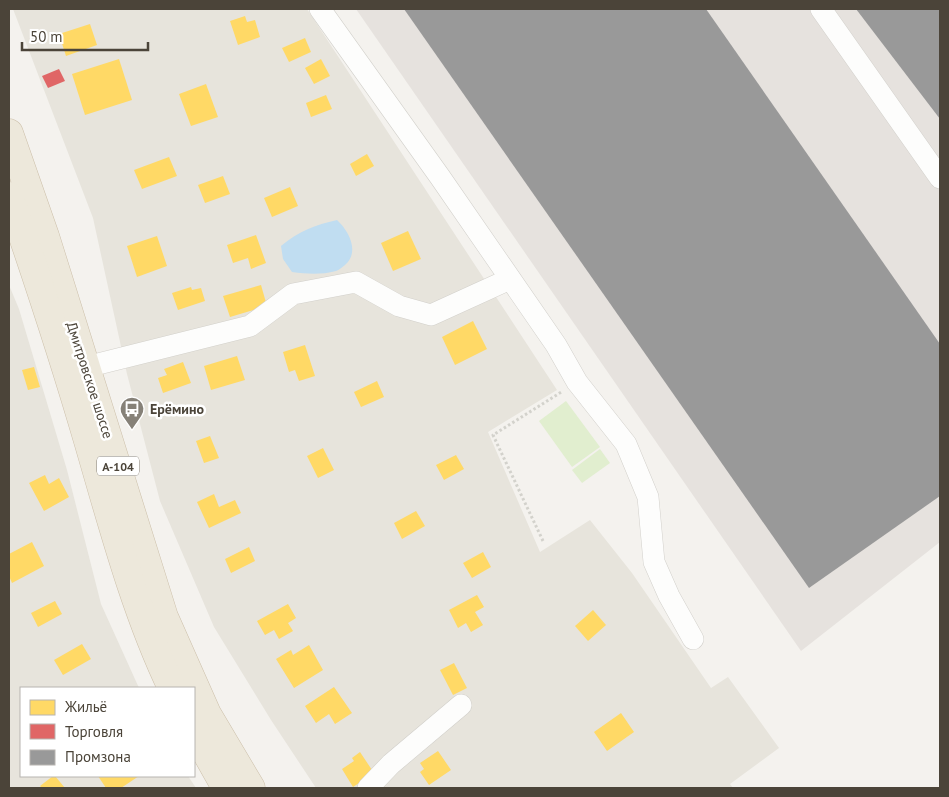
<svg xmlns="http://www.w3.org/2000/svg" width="949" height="797" font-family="'PT Sans',sans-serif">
  <rect width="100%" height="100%" fill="#f4f2ee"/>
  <g fill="#e7e4dc">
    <polygon points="13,9 307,9 557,390 488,432 540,552 590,520 632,573 711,688 728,677 779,748 730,784 733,788 316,788 271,720 214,627 160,501 127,374 93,218"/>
    <polygon points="9,285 19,309 67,470 101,604 139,688 21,688 21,776 188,776 196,788 9,788"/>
  </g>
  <polygon fill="#e6e2de" points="356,9 940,9 940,542 801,651"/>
  <g fill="#e1eecf">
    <polygon points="566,401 600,447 572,467 539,421"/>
    <polygon points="600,449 610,463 582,483 572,470"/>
  </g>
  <path fill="#c0ddf1" d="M337,220C349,231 360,252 345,265C342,267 339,270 336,271C321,275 307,274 292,272L283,259L281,246C299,231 315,225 337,220Z"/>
  <g fill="#ffd966">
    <polygon points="245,16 247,22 255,20 260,37 238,45 230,21"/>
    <polygon points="90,24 97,45 66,56 59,34"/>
    <polygon points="305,38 311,52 289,62 282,48"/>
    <polygon points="119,59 132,100 85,115 72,74"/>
    <polygon points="321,59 330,76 314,84 305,68"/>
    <polygon points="206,84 218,117 191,126 179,94"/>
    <polygon points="326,95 332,109 311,117 306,103"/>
    <polygon points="367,154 374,166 356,176 350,164"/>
    <polygon points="169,157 177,176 142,189 134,170"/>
    <polygon points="223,176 230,194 205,203 198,185"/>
    <polygon points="290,187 298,206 272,217 264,198"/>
    <polygon points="408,231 421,259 393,271 381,243"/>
    <polygon points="256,235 266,263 251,269 248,258 233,263 227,245"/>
    <polygon points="157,236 167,266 137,277 127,246"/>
    <polygon points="261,285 267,306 230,317 223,296"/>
    <polygon points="191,287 192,290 201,288 205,301 178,310 172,293"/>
    <polygon points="473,321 487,349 455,365 442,337"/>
    <polygon points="305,345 315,376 299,381 295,370 289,372 283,352"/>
    <polygon points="237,356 245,380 211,390 204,366"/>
    <polygon points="183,362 191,383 163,393 158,378 167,375 164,369"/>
    <polygon points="34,367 40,387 28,390 22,370"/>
    <polygon points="377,381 384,397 361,407 354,392"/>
    <polygon points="210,436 219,458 204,463 196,441"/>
    <polygon points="323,448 334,470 318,478 307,456"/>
    <polygon points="456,455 464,469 444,480 436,465"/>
    <polygon points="45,475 49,484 59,478 69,497 44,511 29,483"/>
    <polygon points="214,494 219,507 235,500 241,513 209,528 197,502"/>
    <polygon points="416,511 425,526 402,539 394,523"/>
    <polygon points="32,542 44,566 12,583 9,576 9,554"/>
    <polygon points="249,547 255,561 231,573 225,559"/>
    <polygon points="483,552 491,567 472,578 463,563"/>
    <polygon points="477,595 484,607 475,612 483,625 471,632 466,623 458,628 449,610"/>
    <polygon points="55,601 62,614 38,627 31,613"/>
    <polygon points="288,604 296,618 288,623 293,631 279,639 274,630 265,635 257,621"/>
    <polygon points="593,610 606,625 588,641 575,626"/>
    <polygon points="82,644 91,659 63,675 54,660"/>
    <polygon points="309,645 323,670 294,688 276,659 291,650 293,655"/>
    <polygon points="454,663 467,688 453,695 440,670"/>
    <polygon points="334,687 352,713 335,724 329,714 316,723 305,706"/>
    <polygon points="621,713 634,732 607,751 594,732"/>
    <polygon points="438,751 451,770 429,785 420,772 424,769 420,763"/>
    <polygon points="360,752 374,773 353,787 342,769 354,761 352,758"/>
    <polygon points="53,776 55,776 65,788 42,788 40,786"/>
    <polygon points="98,776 139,776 121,788 106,788"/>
  </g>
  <polygon fill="#e06666" points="59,69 65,81 48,88 42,76"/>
  <g fill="#999">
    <polygon points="404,9 706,9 940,344 940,496 809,588"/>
    <polygon points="856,9 940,9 940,119"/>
  </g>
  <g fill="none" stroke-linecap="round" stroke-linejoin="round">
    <defs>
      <g id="minor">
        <polyline points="320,9 440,177 556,345 577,382 626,444 648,497 654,562 669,596 693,639"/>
        <polyline points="821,9 940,178"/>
        <polyline points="86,367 250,326 293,294 356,282 399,306 431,315 510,279"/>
        <polyline points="368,788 391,764 461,705"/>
      </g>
      <g id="highway">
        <polyline points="9,133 45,236 164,617 207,714 251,788"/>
        <path d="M9,196C37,277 64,359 88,441C112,523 135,611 172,688"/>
        <polyline points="194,731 226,788"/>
      </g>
    </defs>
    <use href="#minor" stroke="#d2d0cb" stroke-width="22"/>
    <use href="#highway" stroke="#ccbfa9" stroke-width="29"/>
    <polyline stroke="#d3d2cc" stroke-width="3" stroke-dasharray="2.5 2.5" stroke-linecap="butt" points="543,541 493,435 563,391"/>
    <use href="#minor" stroke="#fdfdfc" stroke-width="21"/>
    <use href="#highway" stroke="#ede8db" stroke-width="28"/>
  </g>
  <defs>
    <symbol id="bus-pin" viewBox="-11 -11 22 30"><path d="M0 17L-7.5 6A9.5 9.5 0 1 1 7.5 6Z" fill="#868178" stroke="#fff"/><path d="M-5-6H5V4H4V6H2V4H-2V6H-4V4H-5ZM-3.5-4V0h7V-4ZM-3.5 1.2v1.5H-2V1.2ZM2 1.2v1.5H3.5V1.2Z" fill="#fff"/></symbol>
  </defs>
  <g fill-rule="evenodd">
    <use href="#bus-pin" x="118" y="395" width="28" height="38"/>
  </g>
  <g text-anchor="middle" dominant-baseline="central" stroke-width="5" stroke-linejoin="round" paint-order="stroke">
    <rect fill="#fff" stroke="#817c74" stroke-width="1" x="97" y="456.5" width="42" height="19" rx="4"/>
    <g font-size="12" font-weight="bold" fill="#4b4439">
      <text x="118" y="466">А-104</text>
    </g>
    <g font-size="14" fill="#4b4439" stroke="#fff">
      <text transform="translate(90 380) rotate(72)">Дмитровское шоссе</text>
    </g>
    <g font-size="14" font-weight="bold" fill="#4b4439" stroke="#fff" text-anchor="start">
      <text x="150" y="409">Ерёмино</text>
    </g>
  </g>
  <rect width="949" height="797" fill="none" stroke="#4b4439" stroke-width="20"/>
  <rect x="20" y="687" width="175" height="90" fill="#ffffff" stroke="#b7b4b0"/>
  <rect x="30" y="700" width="25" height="15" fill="#ffd966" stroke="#b7b4b0"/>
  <text x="65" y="712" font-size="15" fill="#4b4439">Жильё</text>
  <rect x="30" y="724" width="25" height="15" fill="#e06666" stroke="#b7b4b0"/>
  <text x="65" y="737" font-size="15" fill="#4b4439">Торговля</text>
  <rect x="30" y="750" width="25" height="15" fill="#999999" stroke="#b7b4b0"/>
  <text x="65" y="762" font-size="15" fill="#4b4439">Промзона</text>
  <path d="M22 42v8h126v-8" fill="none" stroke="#4b4439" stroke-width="2.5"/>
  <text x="30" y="42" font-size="15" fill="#4b4439" stroke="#ffffff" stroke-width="4" paint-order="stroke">50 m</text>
</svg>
